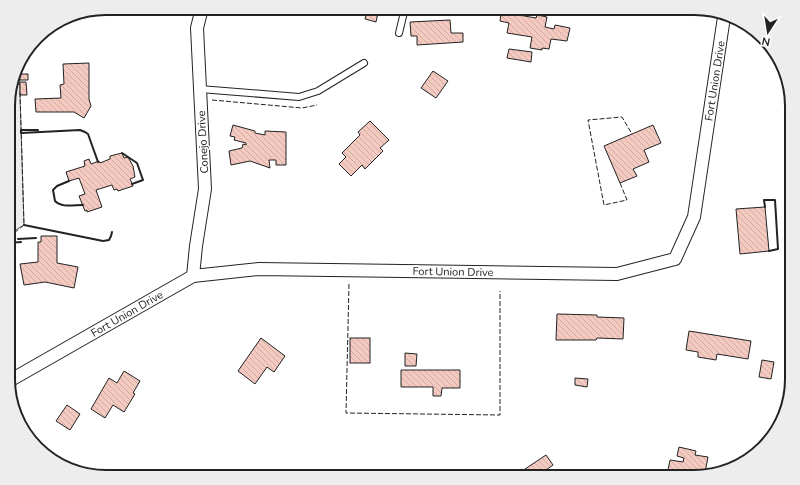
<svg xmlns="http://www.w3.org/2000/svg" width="800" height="485" font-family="'Nunito Sans',sans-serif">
  <defs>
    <pattern id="building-back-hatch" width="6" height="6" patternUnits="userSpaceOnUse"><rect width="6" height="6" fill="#f3c9c0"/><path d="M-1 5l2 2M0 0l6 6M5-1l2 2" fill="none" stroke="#d0aca5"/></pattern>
  </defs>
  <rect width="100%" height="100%" fill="#fff"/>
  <polygon fill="#eee" stroke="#6f6f6f" points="19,62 24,225 9,234 9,93"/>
  <g fill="url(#building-back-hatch)" stroke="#222">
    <polygon points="368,8 379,8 376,22 365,19"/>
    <polygon points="502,8 514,8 513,14 536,18 537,15 547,17 545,27 554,29 555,25 570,28 567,41 551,39 549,49 542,48 542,50 530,48 532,37 507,33 509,23 500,21"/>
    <polygon points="636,8 670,8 670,11 647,10 647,14 636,14"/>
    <polygon points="450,20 451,33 463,33 463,42 417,45 417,36 411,36 410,22"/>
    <polygon points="509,49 532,52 531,62 507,58"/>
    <polygon points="89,63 89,99 91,106 84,118 74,112 36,112 35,99 61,98 60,85 64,84 63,64"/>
    <polygon points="433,71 448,81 436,98 421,88"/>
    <polygon points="19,74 28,74 28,80 20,80"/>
    <polygon points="20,82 26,82 27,95 20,95"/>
    <polygon points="370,121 389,140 380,148 383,151 365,169 362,165 351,176 339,164 346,157 342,153 360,135 358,132"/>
    <polygon points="233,125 255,131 255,133 265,135 265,131 286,132 286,165 276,165 276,160 269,160 270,168 250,161 231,165 229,151 242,148 243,144 246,145 246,143 234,140 235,137 230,136"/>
    <polygon points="653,125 661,143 644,150 649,162 633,169 637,176 620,183 604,146"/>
    <polygon points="122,153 124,158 128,157 133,166 135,177 130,179 133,186 118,191 117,189 114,190 112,185 96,190 102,207 87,212 87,210 85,211 79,196 85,194 79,178 69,181 66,172 85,166 84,161 89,159 91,164 99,161 100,163 110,159 110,156"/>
    <polygon points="765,207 769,251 740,254 736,209"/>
    <polygon points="41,236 57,236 57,263 78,267 74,288 45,282 24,285 20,264 38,262 38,242 41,242"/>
    <polygon points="557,314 597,315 597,317 624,318 623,339 597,338 596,340 556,340"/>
    <polygon points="689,331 751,341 748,359 717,354 716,360 698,357 698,352 686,350"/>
    <polygon points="261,338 285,356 274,372 267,367 255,384 238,371"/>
    <rect x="350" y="338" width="20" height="25"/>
    <polygon points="405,353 417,354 416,366 405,366"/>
    <polygon points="762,360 774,362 771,379 759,377"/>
    <polygon points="401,370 460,370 460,388 442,388 441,396 433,396 433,387 401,387"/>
    <polygon points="124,371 140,381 133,393 135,394 124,412 113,405 105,418 91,409 109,378 117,383"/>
    <polygon points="575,378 588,379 587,387 575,385"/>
    <polygon points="67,405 80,414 70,430 56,421"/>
    <polygon points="679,447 696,451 695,455 708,457 705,473 698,471 696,477 676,477 677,472 668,470 670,460 683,462 684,458 677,456"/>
    <polygon points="546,455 553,465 538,476 538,477 526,477 522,471"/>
  </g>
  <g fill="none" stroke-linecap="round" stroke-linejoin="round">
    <defs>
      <g id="lane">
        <polyline points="399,33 405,8"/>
        <polyline points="200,89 299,97 318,91 364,63"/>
      </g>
      <g id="street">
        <polyline points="193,276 196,246 205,189 197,28 202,8"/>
        <polyline points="9,381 193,276 259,269 617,274 675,259 694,217 724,17"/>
      </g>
    </defs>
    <use href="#lane" stroke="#222" stroke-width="8"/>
    <use href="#street" stroke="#222" stroke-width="14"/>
    <use href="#lane" stroke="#fff" stroke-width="6"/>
    <use href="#street" stroke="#fff" stroke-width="12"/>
    <g stroke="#222" stroke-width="1" stroke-dasharray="5 2" stroke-linecap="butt">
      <polyline points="603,8 602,14 636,14"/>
      <polyline points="19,62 19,85"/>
      <polyline points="212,100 302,108 317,105"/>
      <polyline points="620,183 627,200 604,205 588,120 622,117 632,134"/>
      <polyline points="9,237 24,225 20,93"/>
      <polyline points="349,284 346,413 500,415 500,291"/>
    </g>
    <g stroke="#222" stroke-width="2">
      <polyline points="38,130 21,130 21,133 80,130 85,132 88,134 98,162"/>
      <polyline points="122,153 137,163 143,180 132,184"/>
      <path d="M69,181L57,186L53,190L55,201C62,208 73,205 83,205"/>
      <polyline points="765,207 764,200 775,200 778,249 769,251"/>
      <polyline points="24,225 103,241 109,240 111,236 112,232"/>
      <polyline points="18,239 36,238"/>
      <polyline points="9,243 21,242"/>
      <polyline points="9,253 10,259 9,260"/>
    </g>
  </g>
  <g text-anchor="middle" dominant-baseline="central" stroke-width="3" stroke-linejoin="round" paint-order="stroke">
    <g font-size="11" fill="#222" stroke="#fff">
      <text transform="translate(715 81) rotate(-81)">Fort Union Drive</text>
      <text transform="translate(203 142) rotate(-93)">Conejo Drive</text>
      <text transform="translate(453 272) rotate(1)">Fort Union Drive</text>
      <text transform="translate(127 314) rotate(-30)">Fort Union Drive</text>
    </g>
  </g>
  <path d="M0 0H800V485H0ZM106 15H694A91 91 0 0 1 785 106V379A91 91 0 0 1 694 470H106A91 91 0 0 1 15 379V106A91 91 0 0 1 106 15Z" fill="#ededed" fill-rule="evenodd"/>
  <path fill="none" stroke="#222" stroke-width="2" d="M106 15H694A91 91 0 0 1 785 106V379A91 91 0 0 1 694 470H106A91 91 0 0 1 15 379V106A91 91 0 0 1 106 15Z"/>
  <g transform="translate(768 32) rotate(192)" stroke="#ffffff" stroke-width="3" paint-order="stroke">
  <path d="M0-3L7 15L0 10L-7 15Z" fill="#222222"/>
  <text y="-6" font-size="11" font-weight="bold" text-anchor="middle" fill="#222222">N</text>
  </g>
</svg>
